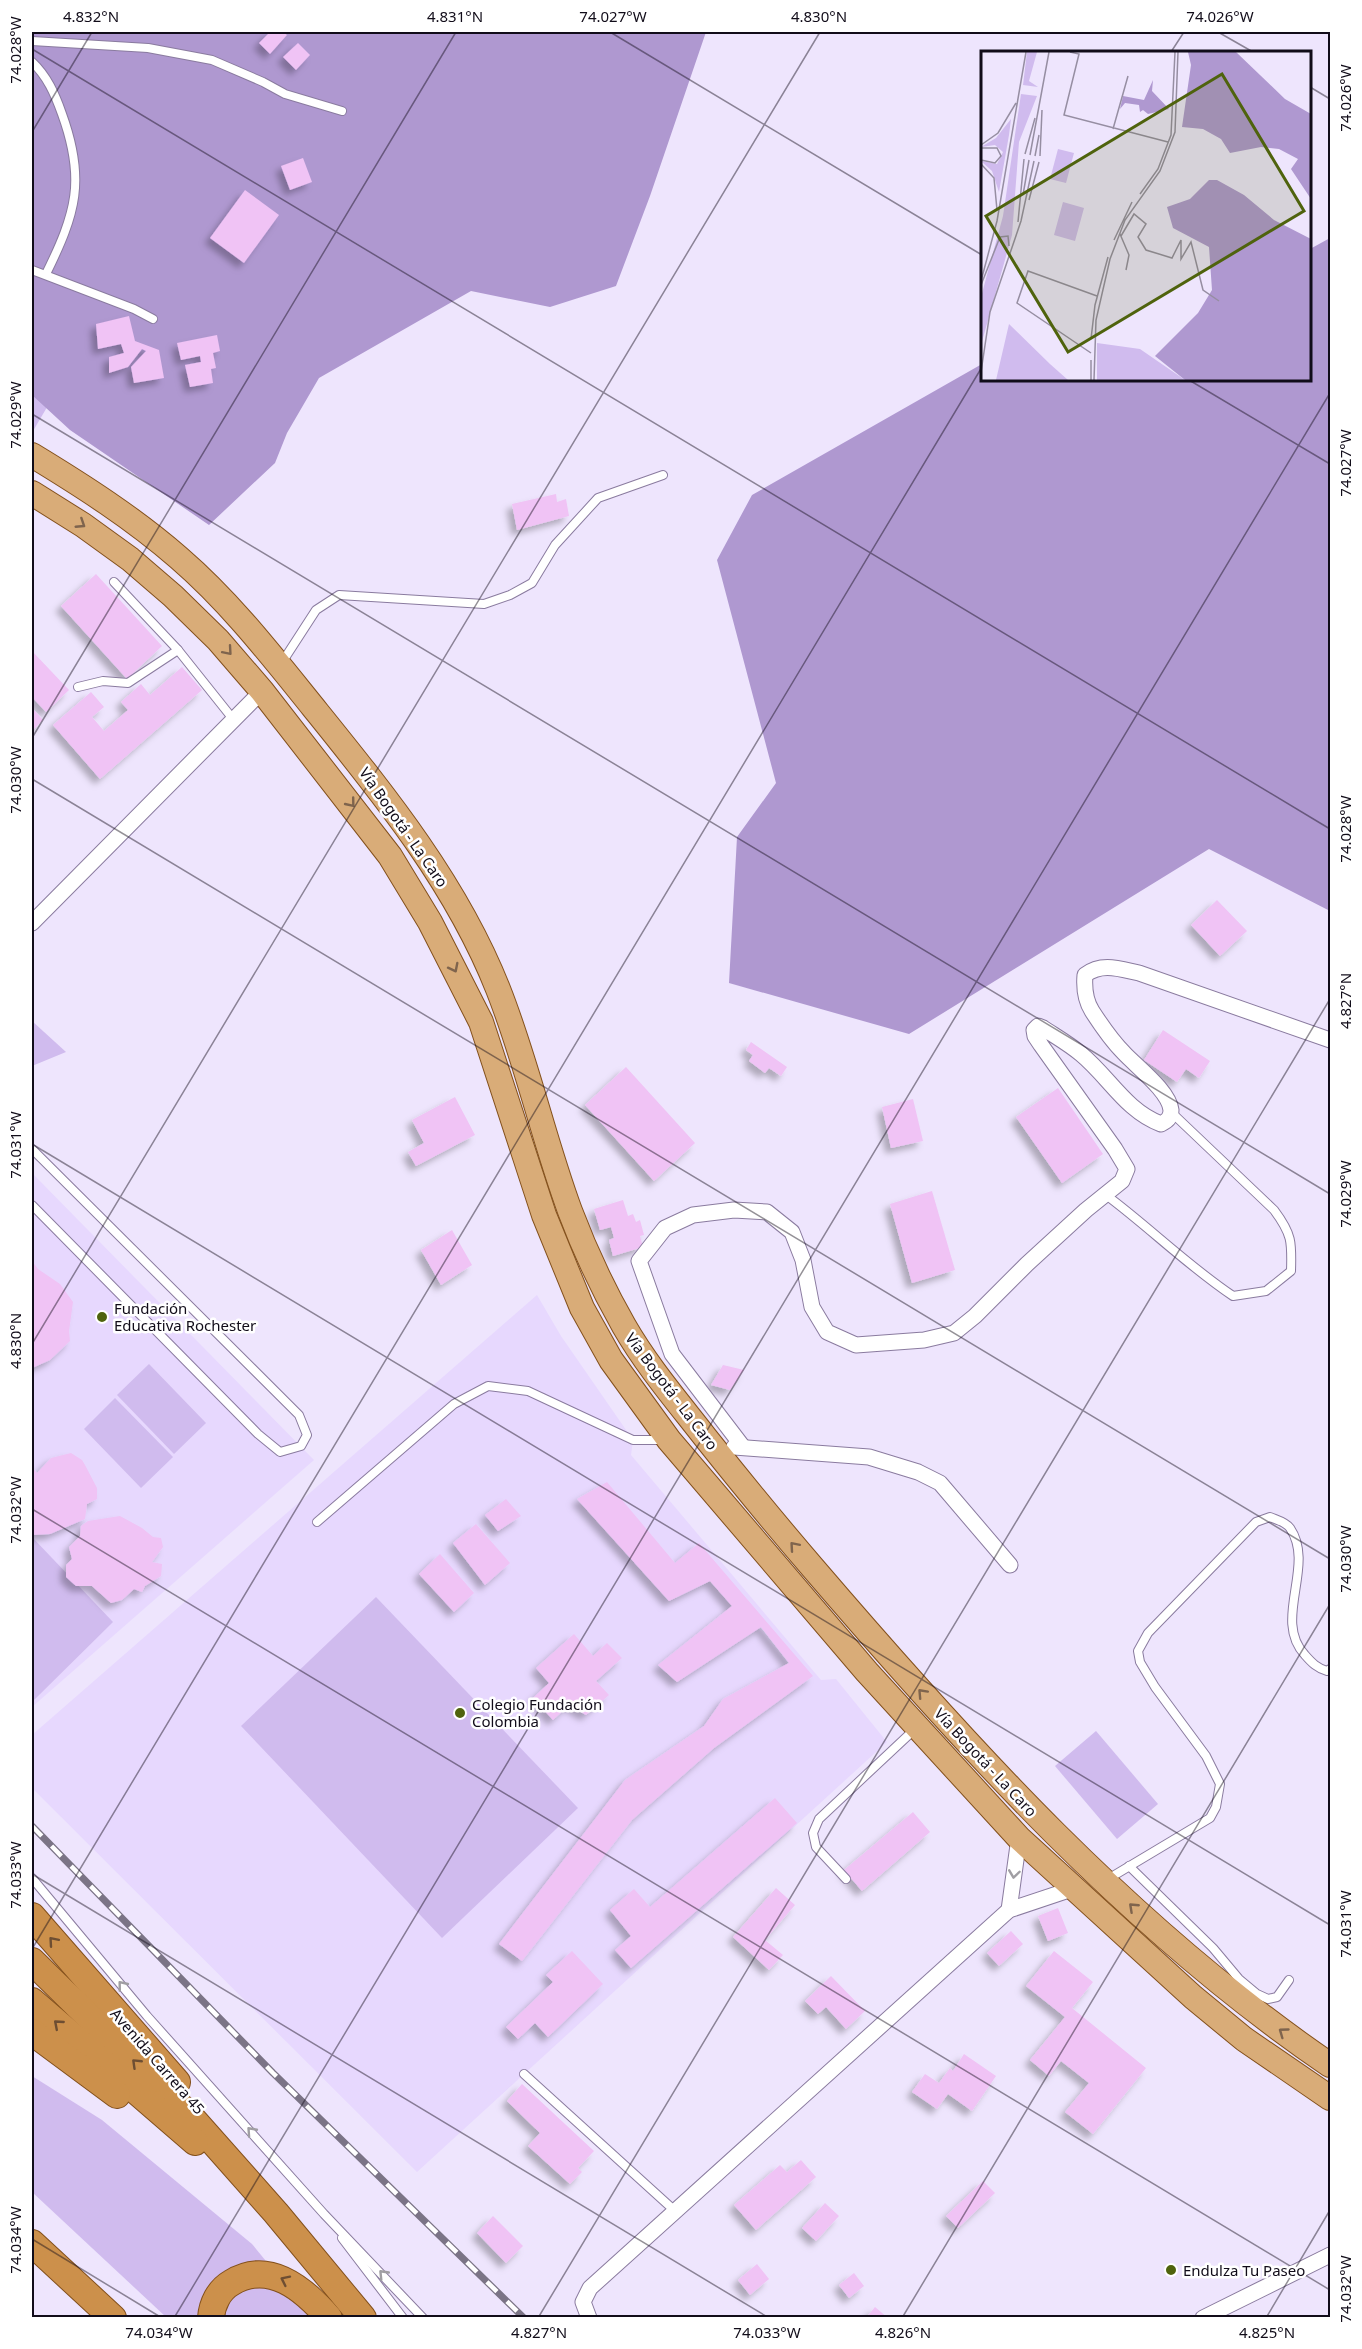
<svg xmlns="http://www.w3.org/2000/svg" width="1362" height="2349" font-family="'Noto Sans',sans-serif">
  <defs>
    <filter id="shadow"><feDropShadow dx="-5.5" dy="5.5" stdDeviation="3" flood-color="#0004"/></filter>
  </defs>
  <rect width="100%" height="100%" fill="#eee5fd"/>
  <g fill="#e7d8fe">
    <polygon points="32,1173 314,1460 32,1707"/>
    <polygon points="537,1295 561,1336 633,1440 631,1455 821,1680 836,1679 887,1742 417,2172 32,1788 32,1735"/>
  </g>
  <g fill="#d0bbee">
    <polygon points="32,378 56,392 33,431 32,430"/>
    <polygon points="32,1021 66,1052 32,1066"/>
    <polygon points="149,1364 206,1423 174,1454 117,1395"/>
    <polygon points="115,1398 173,1457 141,1488 84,1429"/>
    <polygon points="32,1537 113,1622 32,1702"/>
    <polygon points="376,1597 578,1808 442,1938 241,1726"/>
    <polygon points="1096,1731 1158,1804 1117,1839 1055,1766"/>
    <polygon points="32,2076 102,2120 252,2244 312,2317 166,2317 32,2192"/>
  </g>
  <g fill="#af98d0">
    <polygon points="32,32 706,32 650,196 616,286 550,307 471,291 319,378 287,433 275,463 209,525 70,430 32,395"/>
    <polygon points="1330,238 1330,911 1209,849 909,1034 729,983 737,837 776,783 717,560 752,495 982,364 982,380 1310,380 1310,249"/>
  </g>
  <g fill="#f0c3f5" filter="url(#shadow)">
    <polygon points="270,32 283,32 287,35 270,54 259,43"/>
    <polygon points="298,43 310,55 296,70 283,57"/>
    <polygon points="303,158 312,182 290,190 281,166"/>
    <polygon points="245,190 279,215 244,263 210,238"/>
    <polygon points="129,316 135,341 159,350 164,378 134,383 131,367 146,351 142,349 128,367 109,373 109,357 124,353 121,344 98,349 96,324"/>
    <polygon points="217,335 220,351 213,353 216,368 211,369 213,383 190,387 185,365 201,362 200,356 181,360 177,343"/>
    <polygon points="556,494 557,502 566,499 569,516 517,530 512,504"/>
    <polygon points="96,574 162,646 127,679 61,606"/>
    <polygon points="32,651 69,690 46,712 32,697"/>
    <polygon points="182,667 202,690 100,779 53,725 91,692 104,707 92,717 104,731 128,710 121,702 141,684 150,695"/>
    <polygon points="32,708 43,720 32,731"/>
    <polygon points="1217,900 1247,931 1220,956 1191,925"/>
    <polygon points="1163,1030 1210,1061 1199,1078 1186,1069 1177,1082 1144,1060"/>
    <polygon points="751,1042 787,1067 781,1076 769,1068 765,1073 749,1061 753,1055 746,1050"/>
    <polygon points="626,1067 695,1143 654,1181 585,1105"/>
    <polygon points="1058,1088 1103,1154 1062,1183 1016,1117"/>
    <polygon points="455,1097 475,1135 416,1166 408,1152 424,1143 412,1120"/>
    <polygon points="913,1099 923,1141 891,1148 882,1107"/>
    <polygon points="932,1191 955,1270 912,1283 890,1204"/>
    <polygon points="623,1200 628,1216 633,1214 636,1222 640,1220 644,1235 640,1236 643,1247 613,1256 609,1240 614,1238 611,1227 600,1230 594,1209"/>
    <polygon points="452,1230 472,1265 441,1285 421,1250"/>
    <polygon points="32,1261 38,1269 60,1284 73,1302 69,1331 70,1341 50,1360 32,1368"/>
    <polygon points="723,1365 744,1370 730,1390 711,1385"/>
    <polygon points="71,1453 82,1460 85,1465 97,1488 97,1499 87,1504 85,1519 50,1534 32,1535 32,1467 37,1473 51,1458"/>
    <polygon points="607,1482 675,1563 699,1543 813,1676 714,1748 632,1820 522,1961 499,1944 625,1780 704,1726 723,1699 789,1663 761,1627 677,1682 658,1665 732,1606 710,1581 669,1601 577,1499"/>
    <polygon points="506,1499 521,1516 498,1531 485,1515"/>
    <polygon points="120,1516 142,1528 153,1537 161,1538 163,1547 152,1562 162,1564 161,1576 145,1586 142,1592 134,1589 122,1600 111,1603 92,1586 76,1586 66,1577 66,1565 72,1559 69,1547 80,1536 81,1526 88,1521"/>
    <polygon points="476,1524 510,1563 485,1585 453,1543"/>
    <polygon points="440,1554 474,1593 454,1612 419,1574"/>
    <polygon points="574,1634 593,1656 607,1643 622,1658 596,1681 609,1695 586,1715 569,1705 553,1720 533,1698 549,1683 536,1668"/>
    <polygon points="775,1798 797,1823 631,1968 615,1950 631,1936 610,1910 634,1889 650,1907"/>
    <polygon points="913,1812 930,1832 862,1891 844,1870"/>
    <polygon points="776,1888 795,1905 765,1940 783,1955 769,1970 733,1937"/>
    <polygon points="1058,1908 1068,1933 1048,1941 1038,1916"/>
    <polygon points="1011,1931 1023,1944 999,1966 987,1953"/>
    <polygon points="572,1951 603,1984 548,2037 535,2023 518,2039 506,2027 553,1982 546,1975"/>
    <polygon points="1054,1951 1093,1982 1072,2008 1146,2068 1093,2134 1065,2112 1089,2083 1061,2061 1049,2076 1030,2060 1065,2017 1026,1986"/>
    <polygon points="831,1976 865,2011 846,2029 826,2007 818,2014 805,2001"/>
    <polygon points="964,2054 996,2076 972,2111 948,2094 937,2109 912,2092 925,2074 939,2083 950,2068 953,2071"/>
    <polygon points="522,2084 594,2151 578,2168 582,2172 570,2184 528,2146 540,2133 507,2101"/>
    <polygon points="801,2160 816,2177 756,2230 734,2205 780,2165 787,2172"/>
    <polygon points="983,2181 995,2193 958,2228 946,2216"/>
    <polygon points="825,2203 839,2216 816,2241 802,2228"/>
    <polygon points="493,2216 523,2246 506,2263 477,2233"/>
    <polygon points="757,2264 769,2279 750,2295 738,2280"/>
    <polygon points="854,2273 864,2286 849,2298 839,2285"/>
    <polygon points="875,2307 888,2318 866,2318"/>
  </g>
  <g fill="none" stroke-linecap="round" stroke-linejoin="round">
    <defs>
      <g id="service">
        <polyline points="32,41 148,48 212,60 263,82 285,94 342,111"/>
        <path d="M32,62C47,76 55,94 62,114C86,180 76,213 46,274"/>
        <polyline points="32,270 134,309 153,319"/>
        <polyline points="114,582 178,650 233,719"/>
        <polyline points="281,664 316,610 339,595 484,604 510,595 532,583 555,545 598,498 663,475"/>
        <polyline points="78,687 103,681 128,683 178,650"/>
        <polyline points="32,1149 299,1415 307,1435 301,1446 280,1452 258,1434 32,1205"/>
        <path d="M1106,1195C1149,1227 1188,1266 1233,1296L1266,1291L1291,1271C1292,1242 1292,1234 1274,1210L1171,1112"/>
        <polyline points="317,1522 454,1404 488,1386 528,1391 633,1440 662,1440"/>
        <polyline points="1129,1866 1213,1948 1239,1979 1257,1994 1268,1999 1277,1997 1289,1980"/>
        <polyline points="32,1878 147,2016 324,2214 423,2318"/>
        <polyline points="846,1879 816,1847 813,1833 819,1819 915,1729"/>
        <path d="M1108,1879L1210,1818L1216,1807L1220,1784L1206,1756L1155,1687L1140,1662L1138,1651L1148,1633L1256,1522L1270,1517C1277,1520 1286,1522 1290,1528C1316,1566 1272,1620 1305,1655C1312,1663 1317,1668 1327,1671L1330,1669"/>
        <polyline points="524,2074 675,2211"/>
        <polyline points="342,2238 403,2318"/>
      </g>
      <g id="minor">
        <polyline points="32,923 262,691"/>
        <polyline points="734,1447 869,1457 918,1472 940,1483 1010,1565"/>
        <path d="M743,1447L672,1354L639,1261L665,1228L693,1215L734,1210L767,1212L792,1232L803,1260L812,1307L827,1332L856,1345L924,1340L954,1333L975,1316L1027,1264L1086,1210L1122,1181L1127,1169L1115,1149L1041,1045L1035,1036L1034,1030L1038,1026L1043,1028C1055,1036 1069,1044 1081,1054C1109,1077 1126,1111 1161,1124C1167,1121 1171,1118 1171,1110C1169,1091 1137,1067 1124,1053C1112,1041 1101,1025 1092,1011C1085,1000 1084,987 1085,975C1102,962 1120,969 1139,973L1330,1040"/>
        <polyline points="1009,1910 1019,1838"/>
        <polyline points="589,2318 583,2302 590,2288 1009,1910 1072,1889"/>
        <polyline points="1203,2318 1330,2255"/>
      </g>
      <g id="primary">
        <path d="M32,455C83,486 133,518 179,558C230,602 271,655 313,707C384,795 456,883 498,989C527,1062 543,1138 570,1211C585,1251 603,1289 624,1326C647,1366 677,1401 705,1437C740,1481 776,1525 813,1568C969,1750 1132,1930 1330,2065"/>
        <polyline points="32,493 83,525 130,559 173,596 218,640 262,691 390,856 430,922 481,1022 544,1215 582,1308 611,1360 669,1440 867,1672 1019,1838 1193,1997 1244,2039 1330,2098"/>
      </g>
      <g id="trunk">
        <polyline points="32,1916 177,2082"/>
        <polyline points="32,1961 191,2117 276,2213 363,2318"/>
        <polyline points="32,2001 195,2142"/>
        <polyline points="32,2032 117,2095"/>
        <polyline points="32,2243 113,2318"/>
        <path d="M211,2318C212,2304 219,2290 231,2283C269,2259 304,2289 329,2318"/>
      </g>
    </defs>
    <use href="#service" stroke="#8a7b9f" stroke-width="10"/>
    <use href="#minor" stroke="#8a7b9f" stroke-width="17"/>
    <use href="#primary" stroke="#83501c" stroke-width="26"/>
    <use href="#trunk" stroke="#83501c" stroke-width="28"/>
    <use href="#service" stroke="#fff" stroke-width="8"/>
    <use href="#minor" stroke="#fff" stroke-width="15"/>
    <use href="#primary" stroke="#d9ac78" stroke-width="24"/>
    <use href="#trunk" stroke="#cc904b" stroke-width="26"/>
    <defs>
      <polyline id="rail" points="32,1826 273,2073 524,2318"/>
    </defs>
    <use href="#rail" stroke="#7b7486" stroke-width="7"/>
    <use href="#rail" stroke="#fff" stroke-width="4.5" stroke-dasharray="14" stroke-linecap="butt"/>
  </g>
  <defs><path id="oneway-chevron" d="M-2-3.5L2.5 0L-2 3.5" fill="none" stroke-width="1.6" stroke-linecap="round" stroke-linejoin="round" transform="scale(1.5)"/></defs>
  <g stroke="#7f644d">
    <use href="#oneway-chevron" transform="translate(81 524) rotate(33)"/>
    <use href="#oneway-chevron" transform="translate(228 651) rotate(49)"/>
    <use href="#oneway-chevron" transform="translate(351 803) rotate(51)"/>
    <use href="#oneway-chevron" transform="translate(454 968) rotate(63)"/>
    <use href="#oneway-chevron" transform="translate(794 1546) rotate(-131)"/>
    <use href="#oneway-chevron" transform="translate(922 1693) rotate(-133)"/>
    <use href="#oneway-chevron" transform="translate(1133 1907) rotate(-137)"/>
    <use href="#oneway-chevron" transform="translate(1283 2032) rotate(-144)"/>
  </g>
  <g stroke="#a09ea3">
    <use href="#oneway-chevron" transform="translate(1014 1874) rotate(98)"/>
    <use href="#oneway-chevron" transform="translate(122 1985) rotate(-129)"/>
    <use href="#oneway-chevron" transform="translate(251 2131) rotate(-132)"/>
    <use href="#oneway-chevron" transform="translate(383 2274) rotate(-134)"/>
  </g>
  <g stroke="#6e4e32">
    <use href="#oneway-chevron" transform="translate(53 1941) rotate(-131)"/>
    <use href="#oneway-chevron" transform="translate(58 2024) rotate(-139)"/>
    <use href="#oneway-chevron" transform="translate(136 2063) rotate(-136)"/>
    <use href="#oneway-chevron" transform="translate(285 2280) rotate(-154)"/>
  </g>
  <path fill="none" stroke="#110c19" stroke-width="1.5" stroke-opacity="0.45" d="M610,32L982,255M1218,32L1253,52M32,49L1330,829M1171,52L1184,32M1310,87L1330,99M32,132L92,32M1189,380L1330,464M32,414L1330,1194M32,738L456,32M32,779L1330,1559M32,1144L1330,1925M32,1344L820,32M32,1509L1330,2290M32,1874L769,2318M32,1949L982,367M32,2239L162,2318M174,2318L1330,393M538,2318L1330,999M902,2318L1330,1604M1266,2318L1330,2210"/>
  <g fill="#4f630d" stroke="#fff" stroke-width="2">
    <circle cx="102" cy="1317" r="6"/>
    <circle cx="460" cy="1713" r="6"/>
    <circle cx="1171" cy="2270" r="6"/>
  </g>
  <g text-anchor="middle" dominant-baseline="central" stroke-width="5" stroke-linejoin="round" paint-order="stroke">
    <g font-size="15" fill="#110c19" stroke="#fff">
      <text transform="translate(404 827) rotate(55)">Vía Bogotá - La Caro</text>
      <text transform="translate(672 1391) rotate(53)">Vía Bogotá - La Caro</text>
      <text transform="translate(986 1762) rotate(47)">Vía Bogotá - La Caro</text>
      <text transform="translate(158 2061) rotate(49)">Avenida Carrera 45</text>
    </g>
    <g font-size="15" fill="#110c19" stroke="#fff" text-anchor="start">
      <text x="114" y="1308">Fundación<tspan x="114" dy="17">Educativa Rochester</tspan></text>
      <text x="472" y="1704">Colegio Fundación<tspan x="472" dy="17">Colombia</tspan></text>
      <text x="1183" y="2270">Endulza Tu Paseo</text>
    </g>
  </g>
  <g transform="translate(981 51)">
    <rect width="330" height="330" fill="#eee5fd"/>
    <path d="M46,1H56L48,30L57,36L42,34ZM40,43L56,45L38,91L31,184L0,294V246L22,165ZM30,68L28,84L18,141L11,120L0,110L16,113L22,101L14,94L0,96L15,87ZM77,98L93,102L85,132L69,128ZM82,151L103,157L94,190L73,184ZM28,273L69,313L87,329H15ZM116,292L159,298L204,329H116Z" fill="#d0bbee"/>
    <path d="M207,1H255L304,48L330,63V148L310,118L317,108L298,98L280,96L249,102L240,88L222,78L201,76L210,14ZM172,29L171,40L188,58L167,63L162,59L159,61L158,54L144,52L139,58L142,45L163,49ZM228,129H236L263,144L293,169L330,188V329H204L174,305L217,262L231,239L228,196L192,177L186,156L209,148Z" fill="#af98d0"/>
    <path fill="none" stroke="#968ea2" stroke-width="1.5" d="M89,1L98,3L83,64L187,91M132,78L147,25M0,94L17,82L35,52M0,97H16L20,105L14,112L0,109M44,103L54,67M49,104L68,1M54,105L58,84M59,105L61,59M0,113L13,127L16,159M159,143L177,118L190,84L194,1M42,144L48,109M48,149L58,111M37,171L43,108M139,183L148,204L145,219M140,185L153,163L165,173L157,186L165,199L191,207L200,189V208L210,191L222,239L238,250M133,189L151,151M0,230L16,170L45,1M0,234L19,186L27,185L28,195M110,288L114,254L127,206M110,302L36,252L47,220L116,245M0,321L9,261L40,170L53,110M110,329V309M113,329L115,269L129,208L144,169L179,120L194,81L197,1"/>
    <path fill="#4f630d" fill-opacity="0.15" stroke="#4f630d" stroke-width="3" d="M241,23L323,160L87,301L5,165Z"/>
    <rect width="330" height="330" fill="none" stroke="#110c19" stroke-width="3"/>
  </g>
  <rect width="1362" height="2349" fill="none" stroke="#ffffff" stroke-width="66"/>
  <rect x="33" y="33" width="1296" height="2283" fill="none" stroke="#110c19" stroke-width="2"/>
  <g font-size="15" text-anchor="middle" fill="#110c19">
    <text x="91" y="22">4.832°N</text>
    <text x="455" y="22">4.831°N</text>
    <text x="613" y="22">74.027°W</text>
    <text x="819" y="22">4.830°N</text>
    <text x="1220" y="22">74.026°W</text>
    <text transform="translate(16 50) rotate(-90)" y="5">74.028°W</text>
    <text transform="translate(1346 98) rotate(-90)" y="5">74.026°W</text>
    <text transform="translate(16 415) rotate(-90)" y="5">74.029°W</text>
    <text transform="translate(1346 463) rotate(-90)" y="5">74.027°W</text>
    <text transform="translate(16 780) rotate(-90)" y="5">74.030°W</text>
    <text transform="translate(1346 829) rotate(-90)" y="5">74.028°W</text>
    <text transform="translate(1346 1001) rotate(-90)" y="5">4.827°N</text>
    <text transform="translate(16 1145) rotate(-90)" y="5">74.031°W</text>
    <text transform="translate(1346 1194) rotate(-90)" y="5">74.029°W</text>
    <text transform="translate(16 1341) rotate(-90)" y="5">4.830°N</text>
    <text transform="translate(16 1510) rotate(-90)" y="5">74.032°W</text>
    <text transform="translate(1346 1559) rotate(-90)" y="5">74.030°W</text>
    <text transform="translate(16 1875) rotate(-90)" y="5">74.033°W</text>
    <text transform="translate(1346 1924) rotate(-90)" y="5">74.031°W</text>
    <text transform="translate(16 2240) rotate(-90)" y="5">74.034°W</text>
    <text transform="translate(1346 2289) rotate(-90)" y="5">74.032°W</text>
    <text x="159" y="2338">74.034°W</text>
    <text x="539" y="2338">4.827°N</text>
    <text x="767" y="2338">74.033°W</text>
    <text x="903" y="2338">4.826°N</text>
    <text x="1267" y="2338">4.825°N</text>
  </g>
</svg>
